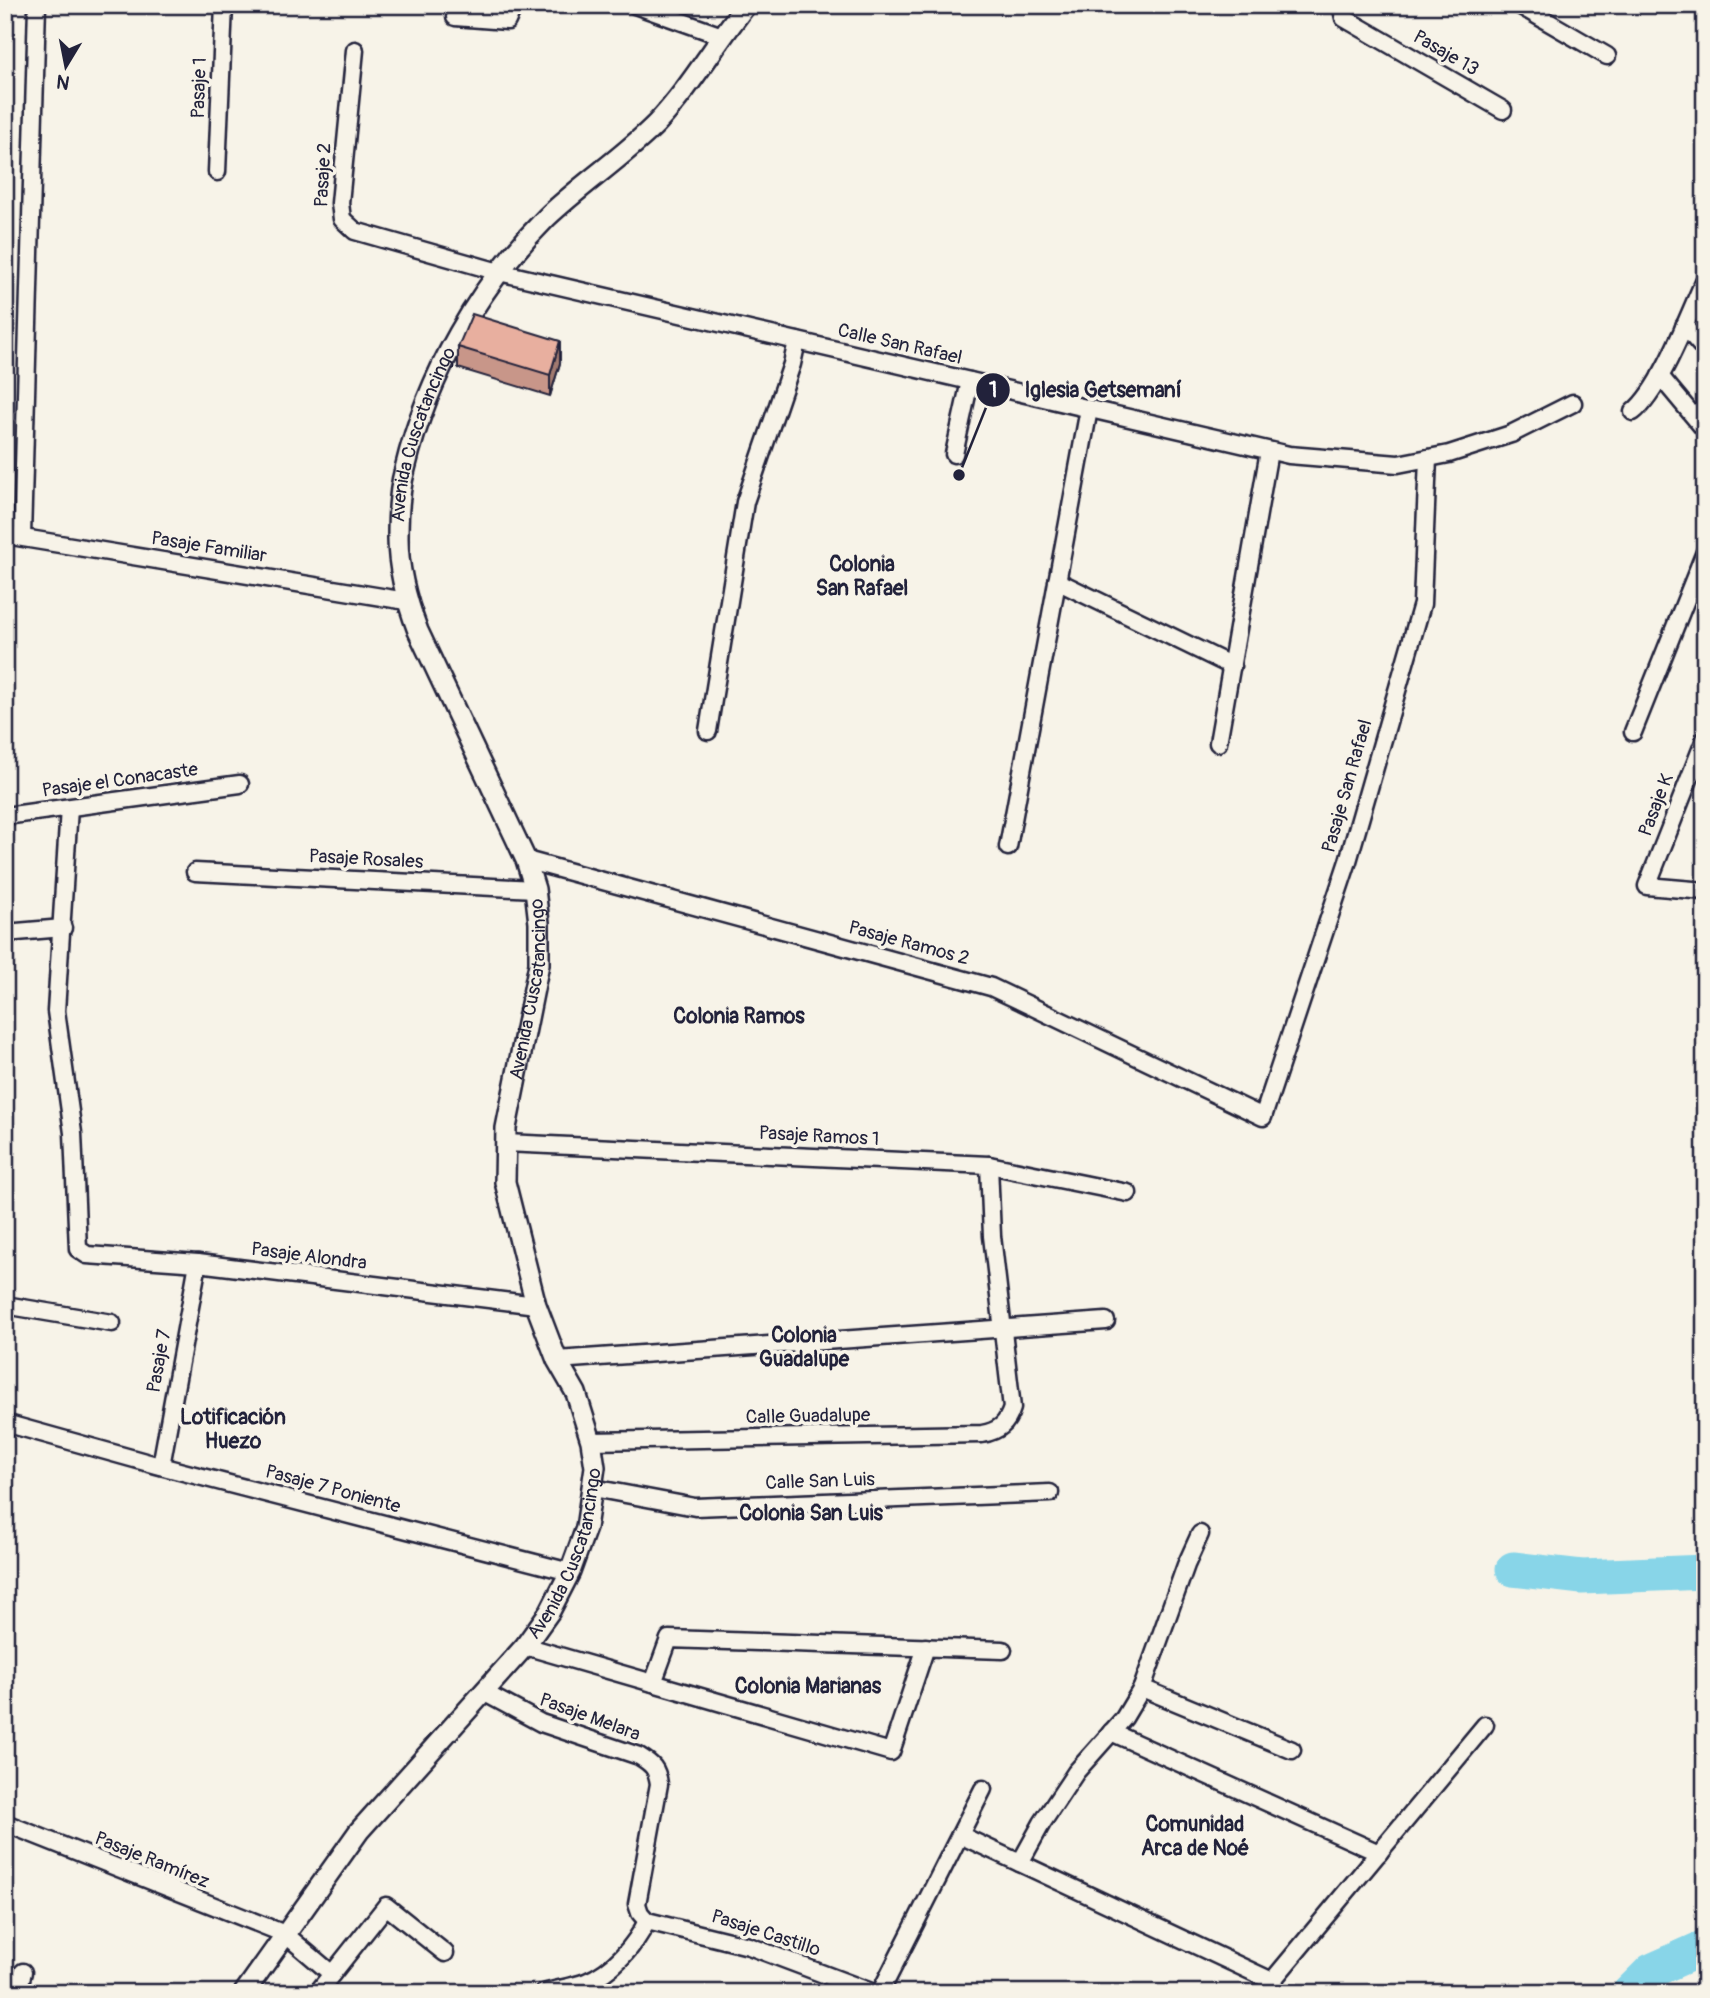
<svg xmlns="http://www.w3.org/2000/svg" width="1710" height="1998" font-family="Pangolin,sans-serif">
  <rect width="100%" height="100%" fill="#f7f3e8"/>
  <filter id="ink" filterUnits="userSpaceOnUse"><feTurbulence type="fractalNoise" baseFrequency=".0143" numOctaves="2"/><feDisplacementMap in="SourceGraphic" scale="14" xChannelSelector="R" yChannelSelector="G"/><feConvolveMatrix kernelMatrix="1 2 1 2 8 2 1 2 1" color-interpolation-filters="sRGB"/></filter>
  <g filter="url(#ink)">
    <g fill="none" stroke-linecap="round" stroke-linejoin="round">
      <g stroke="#88d5e8" stroke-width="35">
        <polyline points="1513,1569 1582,1577 1705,1572"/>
        <polyline points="1629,1993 1651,1971 1705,1947"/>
      </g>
      <defs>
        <g id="minor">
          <polyline points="635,5 722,36"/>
          <polyline points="1341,5 1344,18 1503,110"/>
          <polyline points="1519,5 1607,56"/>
          <polyline points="455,17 507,21 514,5"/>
          <polyline points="355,50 340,203 342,219 355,231 499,272 1289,455 1398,464 1449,454 1511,434 1573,403"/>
          <polyline points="217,172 224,5"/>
          <polyline points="1684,326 1705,350"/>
          <polyline points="1660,376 1705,430"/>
          <path d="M1633,412C1661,390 1689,314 1705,279"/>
          <polyline points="954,454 970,381"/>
          <polyline points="5,535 406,601"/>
          <polyline points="22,537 37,5"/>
          <polyline points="1057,581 1232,666"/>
          <polyline points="708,731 745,502 792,364 797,341"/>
          <polyline points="1633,732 1705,552"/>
          <polyline points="1705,739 1647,886 1705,891"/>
          <polyline points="1218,743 1269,451"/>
          <polyline points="69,808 56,1011 73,1133 78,1249 87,1255 198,1263 536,1305"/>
          <polyline points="5,816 240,784"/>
          <polyline points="1008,847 1089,409"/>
          <polyline points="526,860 991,987 1263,1117 1348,861 1422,604 1428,458"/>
          <polyline points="195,872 535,889"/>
          <polyline points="5,933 63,928"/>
          <polyline points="505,1143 989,1165 1128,1193"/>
          <polyline points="5,1305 112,1323"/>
          <polyline points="557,1360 1106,1321"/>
          <polyline points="5,1423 156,1465 570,1572"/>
          <path d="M591,1441L982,1434C999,1431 1007,1424 1012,1408L992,1236L989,1165"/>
          <polyline points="161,1466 198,1263"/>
          <polyline points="593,1488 695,1507 1050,1493"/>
          <polyline points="525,1646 891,1752 926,1647"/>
          <polyline points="653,1683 669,1639 1003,1650"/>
          <polyline points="1142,1688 1292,1750"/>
          <path d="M485,1693L541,1723L639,1756C652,1764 657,1768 659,1784L637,1904L640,1913L647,1921L749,1946L874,1993"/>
          <polyline points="1111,1732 1379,1853"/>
          <polyline points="5,1823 285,1934 332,1974"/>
          <polyline points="960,1835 1272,1981 1485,1725"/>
          <polyline points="1020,1863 1042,1823 1076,1772 1124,1718 1142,1688 1186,1565 1200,1534"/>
          <polyline points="17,1993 23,1972"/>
          <polyline points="317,1993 386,1906 445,1953"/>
          <path d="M543,1993C557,1989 572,1987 586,1982C612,1972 635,1946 647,1921"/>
          <polyline points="880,1993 983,1789"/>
        </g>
        <g id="tertiary">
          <path id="s1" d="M244,1993L359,1831L525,1646L550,1611L570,1572L586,1528L595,1467L591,1441L576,1393L557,1360L536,1305L505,1182L506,1128L539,964V923L535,889L526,860L418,631C407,602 398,570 398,538C398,517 399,490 405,469C427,376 479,285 547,217C582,184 622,158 656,124C690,88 715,44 746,5"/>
        </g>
      </defs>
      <use href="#minor" stroke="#22223b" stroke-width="21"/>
      <use href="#tertiary" stroke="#22223b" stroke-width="24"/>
      <use href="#minor" stroke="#f7f3e8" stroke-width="16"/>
      <use href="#tertiary" stroke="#f7f3e8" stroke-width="19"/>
    </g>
    <polygon fill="#c89689" stroke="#22223b" stroke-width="2" points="458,347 560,363 550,396 458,368"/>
    <polygon fill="#a27a6f" stroke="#22223b" stroke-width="2" points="560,341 560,363 550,396 550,375"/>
    <polygon fill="#e8af9f" stroke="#22223b" stroke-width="2" points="472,314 560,341 550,375 458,347"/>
  </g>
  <g text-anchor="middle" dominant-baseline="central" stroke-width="7" stroke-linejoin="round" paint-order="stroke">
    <g font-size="19" fill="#22223b" stroke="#f7f3e8">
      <text transform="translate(1446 53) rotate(30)">Pasaje 13</text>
      <text transform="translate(199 88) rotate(-88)">Pasaje 1</text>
      <text transform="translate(323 175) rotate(-87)">Pasaje 2</text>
      <text transform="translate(900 344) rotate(13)">Calle San Rafael</text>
      <text stroke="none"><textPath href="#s1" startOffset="1726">Avenida Cuscatancingo</textPath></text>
      <text transform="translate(209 547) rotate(9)">Pasaje Familiar</text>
      <text transform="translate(120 780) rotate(-8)">Pasaje el Conacaste</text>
      <text transform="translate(1347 786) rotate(-74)">Pasaje San Rafael</text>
      <text transform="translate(1656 805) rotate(-69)">Pasaje K</text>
      <text transform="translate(366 859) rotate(3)">Pasaje Rosales</text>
      <text transform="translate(909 943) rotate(15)">Pasaje Ramos 2</text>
      <text stroke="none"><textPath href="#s1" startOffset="1138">Avenida Cuscatancingo</textPath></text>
      <text transform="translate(819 1136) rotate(3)">Pasaje Ramos 1</text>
      <text transform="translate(309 1256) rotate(7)">Pasaje Alondra</text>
      <text transform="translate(159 1361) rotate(-80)">Pasaje 7</text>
      <text transform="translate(808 1416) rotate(-1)">Calle Guadalupe</text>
      <text transform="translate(820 1481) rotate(-2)">Calle San Luis</text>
      <text transform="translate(333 1489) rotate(15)">Pasaje 7 Poniente</text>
      <text stroke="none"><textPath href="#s1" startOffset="550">Avenida Cuscatancingo</textPath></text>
      <text transform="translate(590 1717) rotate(20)">Pasaje Melara</text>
      <text transform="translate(152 1860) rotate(22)">Pasaje Ramírez</text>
      <text transform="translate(766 1933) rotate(18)">Pasaje Castillo</text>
    </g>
    <g font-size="21" font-weight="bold" fill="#22223b" stroke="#f7f3e8">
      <text x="862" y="564">Colonia<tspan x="862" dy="24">San Rafael</tspan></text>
      <text x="739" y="1016">Colonia Ramos</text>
      <text x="804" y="1335">Colonia<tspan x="804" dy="24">Guadalupe</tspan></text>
      <text x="233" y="1417">Lotificación<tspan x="233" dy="24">Huezo</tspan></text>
      <text x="811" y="1513">Colonia San Luis</text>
      <text x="808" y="1686">Colonia Marianas</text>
      <text x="1195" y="1824">Comunidad<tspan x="1195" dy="24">Arca de Noé</tspan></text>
    </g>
  </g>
  <path fill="none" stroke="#22223b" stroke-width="2.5" d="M959 475L993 390"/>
  <g fill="#22223b" stroke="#f7f3e8" stroke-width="2.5">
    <circle cx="959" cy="475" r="7"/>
    <circle cx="993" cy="390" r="18"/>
  </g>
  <g font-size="21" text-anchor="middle" font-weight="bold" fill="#fff">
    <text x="993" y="397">1</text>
  </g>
  <g font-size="21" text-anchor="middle" font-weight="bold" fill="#22223b" stroke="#f7f3e8" stroke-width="7" stroke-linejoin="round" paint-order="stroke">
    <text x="1103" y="397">Iglesia Getsemaní</text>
  </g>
  <rect width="1710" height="1998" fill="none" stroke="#f7f3e8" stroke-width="28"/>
  <rect x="14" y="14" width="1682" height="1970" fill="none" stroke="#22223b" stroke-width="2.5" filter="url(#ink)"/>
  <g transform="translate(66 66) rotate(190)" stroke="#f7f3e8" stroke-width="5" paint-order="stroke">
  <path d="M0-5L12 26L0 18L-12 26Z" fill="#22223b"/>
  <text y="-10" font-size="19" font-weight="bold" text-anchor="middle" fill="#22223b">N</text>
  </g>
</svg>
